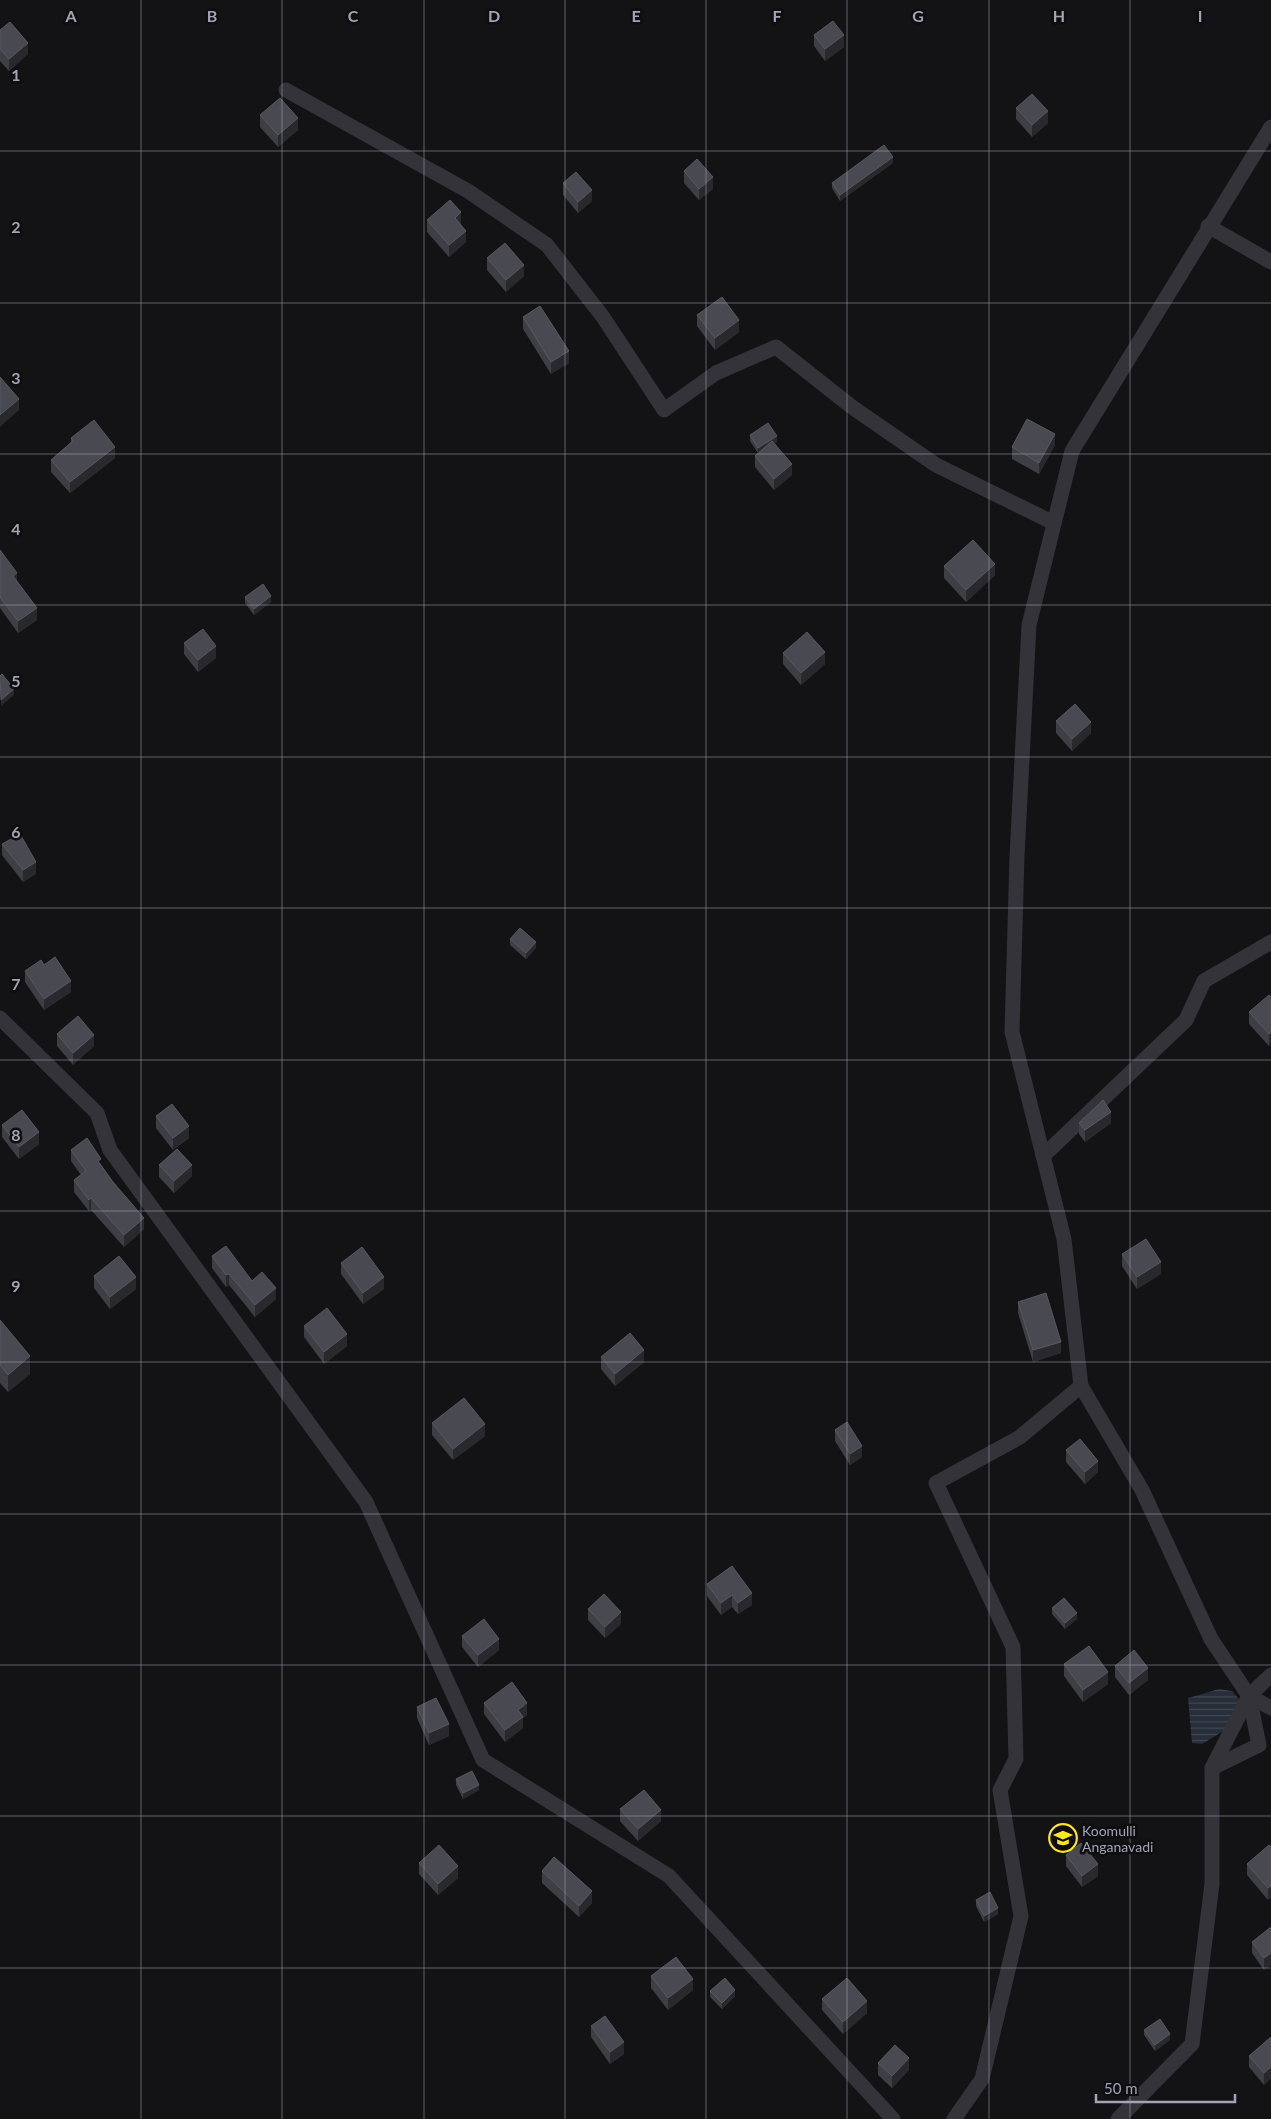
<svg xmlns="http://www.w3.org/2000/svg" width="1271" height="2119" font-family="Lato,sans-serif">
  <defs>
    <pattern id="water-rules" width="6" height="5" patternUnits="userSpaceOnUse" patternTransform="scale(1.25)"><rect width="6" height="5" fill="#272d39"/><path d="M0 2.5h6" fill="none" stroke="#434853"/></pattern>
  </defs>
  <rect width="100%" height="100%" fill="#131214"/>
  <polygon fill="url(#water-rules)" points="1219,1689 1232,1691 1239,1699 1242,1710 1230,1727 1202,1744 1192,1743 1188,1698"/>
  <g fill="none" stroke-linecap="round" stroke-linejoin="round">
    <g stroke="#333339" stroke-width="15">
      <polyline points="286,90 468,191 547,245 603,317 664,410 716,373 776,347 852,407 936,465 1054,523"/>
      <polyline points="1208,226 1271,262"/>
      <polyline points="0,1018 97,1113 110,1150 366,1502 483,1760 669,1876 893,2119"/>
      <polyline points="1043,1156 1186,1020 1204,981 1271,942"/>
      <polyline points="1081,1386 1142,1490 1211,1639 1249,1696 1271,1708"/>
      <polyline points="1212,1768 1249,1696"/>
      <polyline points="954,2119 982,2079 1021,1916 1000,1790 1016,1759 1013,1647 936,1483 1020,1437 1081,1386 1064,1239 1012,1032 1017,856 1029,625 1072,451 1271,127"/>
      <polyline points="1118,2119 1192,2044 1212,1884 1212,1768 1259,1745 1249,1696 1271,1675"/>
    </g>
  </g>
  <g fill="#3e3f45">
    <polygon points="0,30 28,54 9,71 0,61"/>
    <polygon points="814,35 844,47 825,61 814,46"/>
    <polygon points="1016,108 1048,123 1032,137 1016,119"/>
    <polygon points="260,115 298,130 278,147 260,127"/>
    <polygon points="893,163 840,201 832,188 832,183"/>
    <polygon points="684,171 713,189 699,200 684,183"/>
    <polygon points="563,183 592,201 578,213 563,195"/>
    <polygon points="427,220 461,224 466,242 449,257 427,232"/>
    <polygon points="487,258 524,276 506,292 487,270"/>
    <polygon points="697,315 739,332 715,350 697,326"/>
    <polygon points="523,317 569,363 551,374 523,329"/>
    <polygon points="750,435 777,442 775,443 792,475 774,490 755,467 755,456 758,453 750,441"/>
    <polygon points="71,438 115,458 70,493 51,472 51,460 71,442"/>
    <polygon points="1055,445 1039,474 1012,459 1012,447"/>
    <polygon points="0,550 17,581 37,620 18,633 0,608"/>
    <polygon points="944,566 995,575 966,602 944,578"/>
    <polygon points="245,597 271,602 254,615 245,603"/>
    <polygon points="184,643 216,658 198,672 184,654"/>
    <polygon points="783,653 825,664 801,685 783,664"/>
    <polygon points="1056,721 1091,733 1072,751 1056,733"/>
    <polygon points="2,844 36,874 23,882 2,855"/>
    <polygon points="510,939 536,948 526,959 510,945"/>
    <polygon points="44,965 71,992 44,1010 25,982 25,971"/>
    <polygon points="1271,997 1271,1043 1269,1046 1249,1024 1249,1012"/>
    <polygon points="57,1034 94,1046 73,1065 57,1046"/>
    <polygon points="156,1116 189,1138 173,1150 156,1128"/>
    <polygon points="1079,1123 1111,1123 1085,1142 1079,1134"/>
    <polygon points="2,1125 39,1144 19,1159 2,1137"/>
    <polygon points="71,1150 101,1165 144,1229 124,1247 91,1210 89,1211 74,1192 74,1180 81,1175 71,1161"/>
    <polygon points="159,1165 192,1176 174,1193 159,1177"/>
    <polygon points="1122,1254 1161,1274 1137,1289 1122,1266"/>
    <polygon points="212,1256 252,1281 276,1299 255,1317 229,1285 226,1287 212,1268"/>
    <polygon points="341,1263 384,1289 363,1304 341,1274"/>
    <polygon points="94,1276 136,1289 110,1309 94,1288"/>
    <polygon points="1018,1302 1061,1353 1033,1362 1018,1313"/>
    <polygon points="0,1320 30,1374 8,1392 0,1383"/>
    <polygon points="304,1326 347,1346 324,1364 304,1337"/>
    <polygon points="601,1357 644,1362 615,1386 601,1369"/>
    <polygon points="432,1423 485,1436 453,1460 432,1435"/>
    <polygon points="835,1430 862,1457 850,1465 835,1441"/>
    <polygon points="1066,1450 1098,1472 1085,1484 1066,1462"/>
    <polygon points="707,1584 752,1593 752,1605 738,1614 732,1607 721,1615 707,1596"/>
    <polygon points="1052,1608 1077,1619 1065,1629 1052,1614"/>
    <polygon points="588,1609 621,1624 605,1638 588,1620"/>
    <polygon points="462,1636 499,1650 478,1667 462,1647"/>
    <polygon points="1064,1664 1108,1684 1083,1702 1064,1676"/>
    <polygon points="1115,1666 1148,1680 1129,1695 1115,1677"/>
    <polygon points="484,1703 527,1715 523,1718 523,1728 505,1742 484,1714"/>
    <polygon points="417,1707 449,1736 429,1745 417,1718"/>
    <polygon points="456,1779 479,1790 463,1799 456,1785"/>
    <polygon points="620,1809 661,1821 638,1841 620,1821"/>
    <polygon points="1269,1845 1268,1900 1247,1875 1247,1864"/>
    <polygon points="1066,1855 1098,1876 1082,1887 1066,1866"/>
    <polygon points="419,1863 458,1878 438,1895 419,1874"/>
    <polygon points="542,1871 592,1903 579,1917 542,1883"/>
    <polygon points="976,1900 998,1914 984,1922 976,1906"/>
    <polygon points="1271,1927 1271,1965 1264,1970 1252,1953 1252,1942"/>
    <polygon points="651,1976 693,1990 668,2010 651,1988"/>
    <polygon points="710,1991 735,1996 722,2009 710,1997"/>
    <polygon points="822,1999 867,2013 843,2034 822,2010"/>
    <polygon points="591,2026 624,2054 610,2064 591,2037"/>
    <polygon points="1144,2030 1170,2040 1155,2051 1144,2035"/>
    <polygon points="1271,2037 1264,2085 1249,2067 1249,2056"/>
    <polygon points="878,2063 909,2070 892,2088 878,2075"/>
  </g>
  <g fill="#29282c">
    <polygon points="844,35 844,47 825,61 825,49"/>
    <polygon points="28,43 28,54 9,71 9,59"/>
    <polygon points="1048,111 1048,123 1032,137 1032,125"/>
    <polygon points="298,118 298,130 278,147 278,135"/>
    <polygon points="893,157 893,163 840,201 840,195"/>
    <polygon points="713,177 713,189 699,200 699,189"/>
    <polygon points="592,190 592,201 578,213 578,202"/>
    <polygon points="461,212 461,224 455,229 455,218"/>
    <polygon points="466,231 466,242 449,257 449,245"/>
    <polygon points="524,265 524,276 506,292 506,280"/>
    <polygon points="739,320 739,332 715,350 715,338"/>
    <polygon points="569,351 569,363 551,374 551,362"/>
    <polygon points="19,399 19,410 0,427 0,415"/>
    <polygon points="1055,434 1055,445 1039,474 1039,463"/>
    <polygon points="777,436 777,442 758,454 758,448"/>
    <polygon points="115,447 115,458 70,493 70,482"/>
    <polygon points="792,464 792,475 774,490 774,479"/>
    <polygon points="995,564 995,575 966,602 966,590"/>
    <polygon points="17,573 17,584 13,576"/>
    <polygon points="271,596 271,602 254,615 254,609"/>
    <polygon points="37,608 37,620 18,633 18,621"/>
    <polygon points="216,646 216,658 198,672 198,660"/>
    <polygon points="825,652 825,664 801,685 801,673"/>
    <polygon points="14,689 14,695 1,706 1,700"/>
    <polygon points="1091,722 1091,733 1072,751 1072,739"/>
    <polygon points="36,862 36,874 23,882 23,870"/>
    <polygon points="536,942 536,948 526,959 526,953"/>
    <polygon points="71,981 71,992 44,1010 44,999"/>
    <polygon points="1271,1032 1271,1043 1269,1046 1269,1034"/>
    <polygon points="94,1035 94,1046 73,1065 73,1053"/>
    <polygon points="1111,1112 1111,1123 1085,1142 1085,1130"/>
    <polygon points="189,1126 189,1138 173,1150 173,1138"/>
    <polygon points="39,1132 39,1144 19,1159 19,1147"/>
    <polygon points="192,1165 192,1176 174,1193 174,1181"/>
    <polygon points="91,1198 91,1210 89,1211 89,1200"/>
    <polygon points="144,1218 144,1229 124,1247 124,1235"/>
    <polygon points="1161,1262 1161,1274 1137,1289 1137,1277"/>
    <polygon points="229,1274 229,1285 226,1287 226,1275"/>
    <polygon points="136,1277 136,1289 110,1309 110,1297"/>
    <polygon points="384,1277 384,1289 363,1304 363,1293"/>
    <polygon points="276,1288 276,1299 255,1317 255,1305"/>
    <polygon points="347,1334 347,1346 324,1364 324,1352"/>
    <polygon points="1061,1342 1061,1353 1033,1362 1033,1350"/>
    <polygon points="644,1350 644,1362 615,1386 615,1374"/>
    <polygon points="30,1356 30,1374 8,1392 8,1375"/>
    <polygon points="485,1424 485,1436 453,1460 453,1449"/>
    <polygon points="862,1446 862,1457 850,1465 850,1454"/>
    <polygon points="1098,1461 1098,1472 1085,1484 1085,1472"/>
    <polygon points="752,1593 752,1605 738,1614 738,1603"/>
    <polygon points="732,1595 732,1607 721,1615 721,1603"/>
    <polygon points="621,1612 621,1624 605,1638 605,1627"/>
    <polygon points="1077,1613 1077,1619 1065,1629 1065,1623"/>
    <polygon points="499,1639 499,1650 478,1667 478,1655"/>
    <polygon points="1148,1668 1148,1680 1129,1695 1129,1683"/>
    <polygon points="1108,1672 1108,1684 1083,1702 1083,1690"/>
    <polygon points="527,1703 527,1715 523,1718 523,1728 505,1742 505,1730 518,1710"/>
    <polygon points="449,1724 449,1736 429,1745 429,1733"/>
    <polygon points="479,1785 479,1790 463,1799 463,1793"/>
    <polygon points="661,1810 661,1821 638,1841 638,1829"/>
    <polygon points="1098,1864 1098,1876 1082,1887 1082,1876"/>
    <polygon points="458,1866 458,1878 438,1895 438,1884"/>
    <polygon points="1271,1886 1271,1898 1268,1900 1268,1888"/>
    <polygon points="592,1891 592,1903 579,1917 579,1906"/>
    <polygon points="998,1908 998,1914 984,1922 984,1916"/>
    <polygon points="1271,1953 1271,1965 1264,1970 1264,1958"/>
    <polygon points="693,1979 693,1990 668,2010 668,1998"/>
    <polygon points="735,1990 735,1996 722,2009 722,2003"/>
    <polygon points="867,2001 867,2013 843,2034 843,2022"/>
    <polygon points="1170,2034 1170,2040 1155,2051 1155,2045"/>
    <polygon points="624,2042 624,2054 610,2064 610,2052"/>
    <polygon points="909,2058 909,2070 892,2088 892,2076"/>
    <polygon points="1271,2067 1271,2079 1264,2085 1264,2073"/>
  </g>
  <g fill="#494a51" stroke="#575861">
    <polygon points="833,21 844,35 825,49 814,35"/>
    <polygon points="10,22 28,43 9,59 0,49 0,30"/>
    <polygon points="1032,94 1048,111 1032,125 1016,108"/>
    <polygon points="280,98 298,118 278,135 260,115"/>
    <polygon points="884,145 893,157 840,195 832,183"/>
    <polygon points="697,159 713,177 699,189 684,171"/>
    <polygon points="576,172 592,190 578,202 563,183"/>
    <polygon points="450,200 461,212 455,218 466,231 449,245 427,220"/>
    <polygon points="505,243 524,265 506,280 487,258"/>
    <polygon points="722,297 739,320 715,338 697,315"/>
    <polygon points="540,306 569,351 551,362 523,317"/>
    <polygon points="0,377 19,399 0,415"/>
    <polygon points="1027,419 1055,434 1039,463 1012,447"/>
    <polygon points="94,420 115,447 70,482 51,460 73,441 71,438"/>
    <polygon points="768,423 777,436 758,448 750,435"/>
    <polygon points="772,441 792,464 774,479 755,456"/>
    <polygon points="973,540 995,564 966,590 944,566"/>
    <polygon points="0,550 17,573 13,576 37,608 18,621 0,597"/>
    <polygon points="263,584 271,596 254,609 245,597"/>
    <polygon points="203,629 216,646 198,660 184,643"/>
    <polygon points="807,632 825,652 801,673 783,653"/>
    <polygon points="2,674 14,689 1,700 0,676"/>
    <polygon points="1075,704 1091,722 1072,739 1056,721"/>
    <polygon points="20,834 36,862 23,870 2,844"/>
    <polygon points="520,928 536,942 526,953 510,939"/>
    <polygon points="55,957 71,981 44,999 25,971 41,960 44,965"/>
    <polygon points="1269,995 1271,997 1271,1032 1269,1034 1249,1012"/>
    <polygon points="78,1016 94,1035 73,1053 57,1034"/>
    <polygon points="1103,1100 1111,1112 1085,1130 1079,1123"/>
    <polygon points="172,1104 189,1126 173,1138 156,1116"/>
    <polygon points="22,1110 39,1132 19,1147 2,1125"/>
    <polygon points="87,1138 101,1159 98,1161 113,1182 144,1218 124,1235 91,1198 89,1200 74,1180 86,1171 71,1150"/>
    <polygon points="177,1149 192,1165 174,1181 159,1165"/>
    <polygon points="1146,1239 1161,1262 1137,1277 1122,1254"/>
    <polygon points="226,1246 252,1281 262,1272 276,1288 255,1305 229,1274 226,1275 212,1256"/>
    <polygon points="362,1247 384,1277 363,1293 341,1263"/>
    <polygon points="119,1256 136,1277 110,1297 94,1276"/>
    <polygon points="1046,1293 1061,1342 1033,1350 1018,1302"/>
    <polygon points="327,1308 347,1334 324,1352 304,1326"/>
    <polygon points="0,1320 30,1356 8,1375 0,1365"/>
    <polygon points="630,1333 644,1350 615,1374 601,1357"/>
    <polygon points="464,1398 485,1424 453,1449 432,1423"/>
    <polygon points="847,1422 862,1446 850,1454 835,1430"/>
    <polygon points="1080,1439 1098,1461 1085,1472 1066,1450"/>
    <polygon points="732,1566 752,1593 738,1603 732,1595 721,1603 707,1584"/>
    <polygon points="604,1594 621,1612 605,1627 588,1609"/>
    <polygon points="1064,1598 1077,1613 1065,1623 1052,1608"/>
    <polygon points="484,1619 499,1639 478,1655 462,1636"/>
    <polygon points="1089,1646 1108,1672 1083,1690 1064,1664"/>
    <polygon points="1134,1650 1148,1668 1129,1683 1115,1666"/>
    <polygon points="512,1682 527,1703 518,1710 523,1717 505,1730 484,1703"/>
    <polygon points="436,1698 449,1724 429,1733 417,1707"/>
    <polygon points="472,1771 479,1785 463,1793 456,1779"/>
    <polygon points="644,1790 661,1810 638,1829 620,1809"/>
    <polygon points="1081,1843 1098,1864 1082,1876 1066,1855"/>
    <polygon points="439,1845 458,1866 438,1884 419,1863"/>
    <polygon points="1269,1845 1271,1847 1271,1886 1268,1888 1247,1864"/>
    <polygon points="554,1857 592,1891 579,1906 542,1871"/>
    <polygon points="990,1892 998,1908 984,1916 976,1900"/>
    <polygon points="1271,1927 1271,1953 1264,1958 1252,1942"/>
    <polygon points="676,1957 693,1979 668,1998 651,1976"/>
    <polygon points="725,1978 735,1990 722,2003 710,1991"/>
    <polygon points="847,1978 867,2001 843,2022 822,1999"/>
    <polygon points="605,2016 624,2042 610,2052 591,2026"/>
    <polygon points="1160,2019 1170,2034 1155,2045 1144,2030"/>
    <polygon points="1271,2037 1271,2067 1264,2073 1249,2056"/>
    <polygon points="895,2045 909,2058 892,2076 878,2063"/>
  </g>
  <path fill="none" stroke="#a2a4b6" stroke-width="1" stroke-opacity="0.55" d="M141,0V2119M282,0V2119M424,0V2119M565,0V2119M706,0V2119M847,0V2119M989,0V2119M1130,0V2119M0,151H1271M0,303H1271M0,454H1271M0,605H1271M0,757H1271M0,908H1271M0,1060H1271M0,1211H1271M0,1362H1271M0,1514H1271M0,1665H1271M0,1816H1271M0,1968H1271"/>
  <defs>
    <symbol id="school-ring" viewBox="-11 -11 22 22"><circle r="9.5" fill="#0e0d0f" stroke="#ffe61f" stroke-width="1.5"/><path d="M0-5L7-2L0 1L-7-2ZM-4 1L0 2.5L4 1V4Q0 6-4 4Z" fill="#ffe61f"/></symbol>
  </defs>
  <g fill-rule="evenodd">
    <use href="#school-ring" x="1047" y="1822" width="32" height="32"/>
  </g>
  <g text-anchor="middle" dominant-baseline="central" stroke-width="5" stroke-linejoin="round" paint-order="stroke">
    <g font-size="14" fill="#a2a4b6" stroke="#0e0d0f" text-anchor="start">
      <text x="1082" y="1830">Koomulli<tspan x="1082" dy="16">Anganavadi</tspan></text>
    </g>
  </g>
  <g font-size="16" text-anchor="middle" font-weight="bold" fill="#a2a4b6" stroke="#0e0d0f" stroke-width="5" stroke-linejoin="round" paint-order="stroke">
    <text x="71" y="22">A</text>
    <text x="212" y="22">B</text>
    <text x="353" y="22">C</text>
    <text x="494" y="22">D</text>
    <text x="636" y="22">E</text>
    <text x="777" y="22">F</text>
    <text x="918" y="22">G</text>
    <text x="1059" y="22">H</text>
    <text x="1200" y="22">I</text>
    <text x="16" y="81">1</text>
    <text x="16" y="233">2</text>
    <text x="16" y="384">3</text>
    <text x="16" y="535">4</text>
    <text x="16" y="687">5</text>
    <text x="16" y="838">6</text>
    <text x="16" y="990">7</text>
    <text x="16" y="1141">8</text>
    <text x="16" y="1292">9</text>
  </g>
  <path d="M1096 2094v8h139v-8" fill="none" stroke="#a2a4b6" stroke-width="2.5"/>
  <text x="1104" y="2094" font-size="15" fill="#a2a4b6" stroke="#0e0d0f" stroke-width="4" paint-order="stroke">50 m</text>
</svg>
